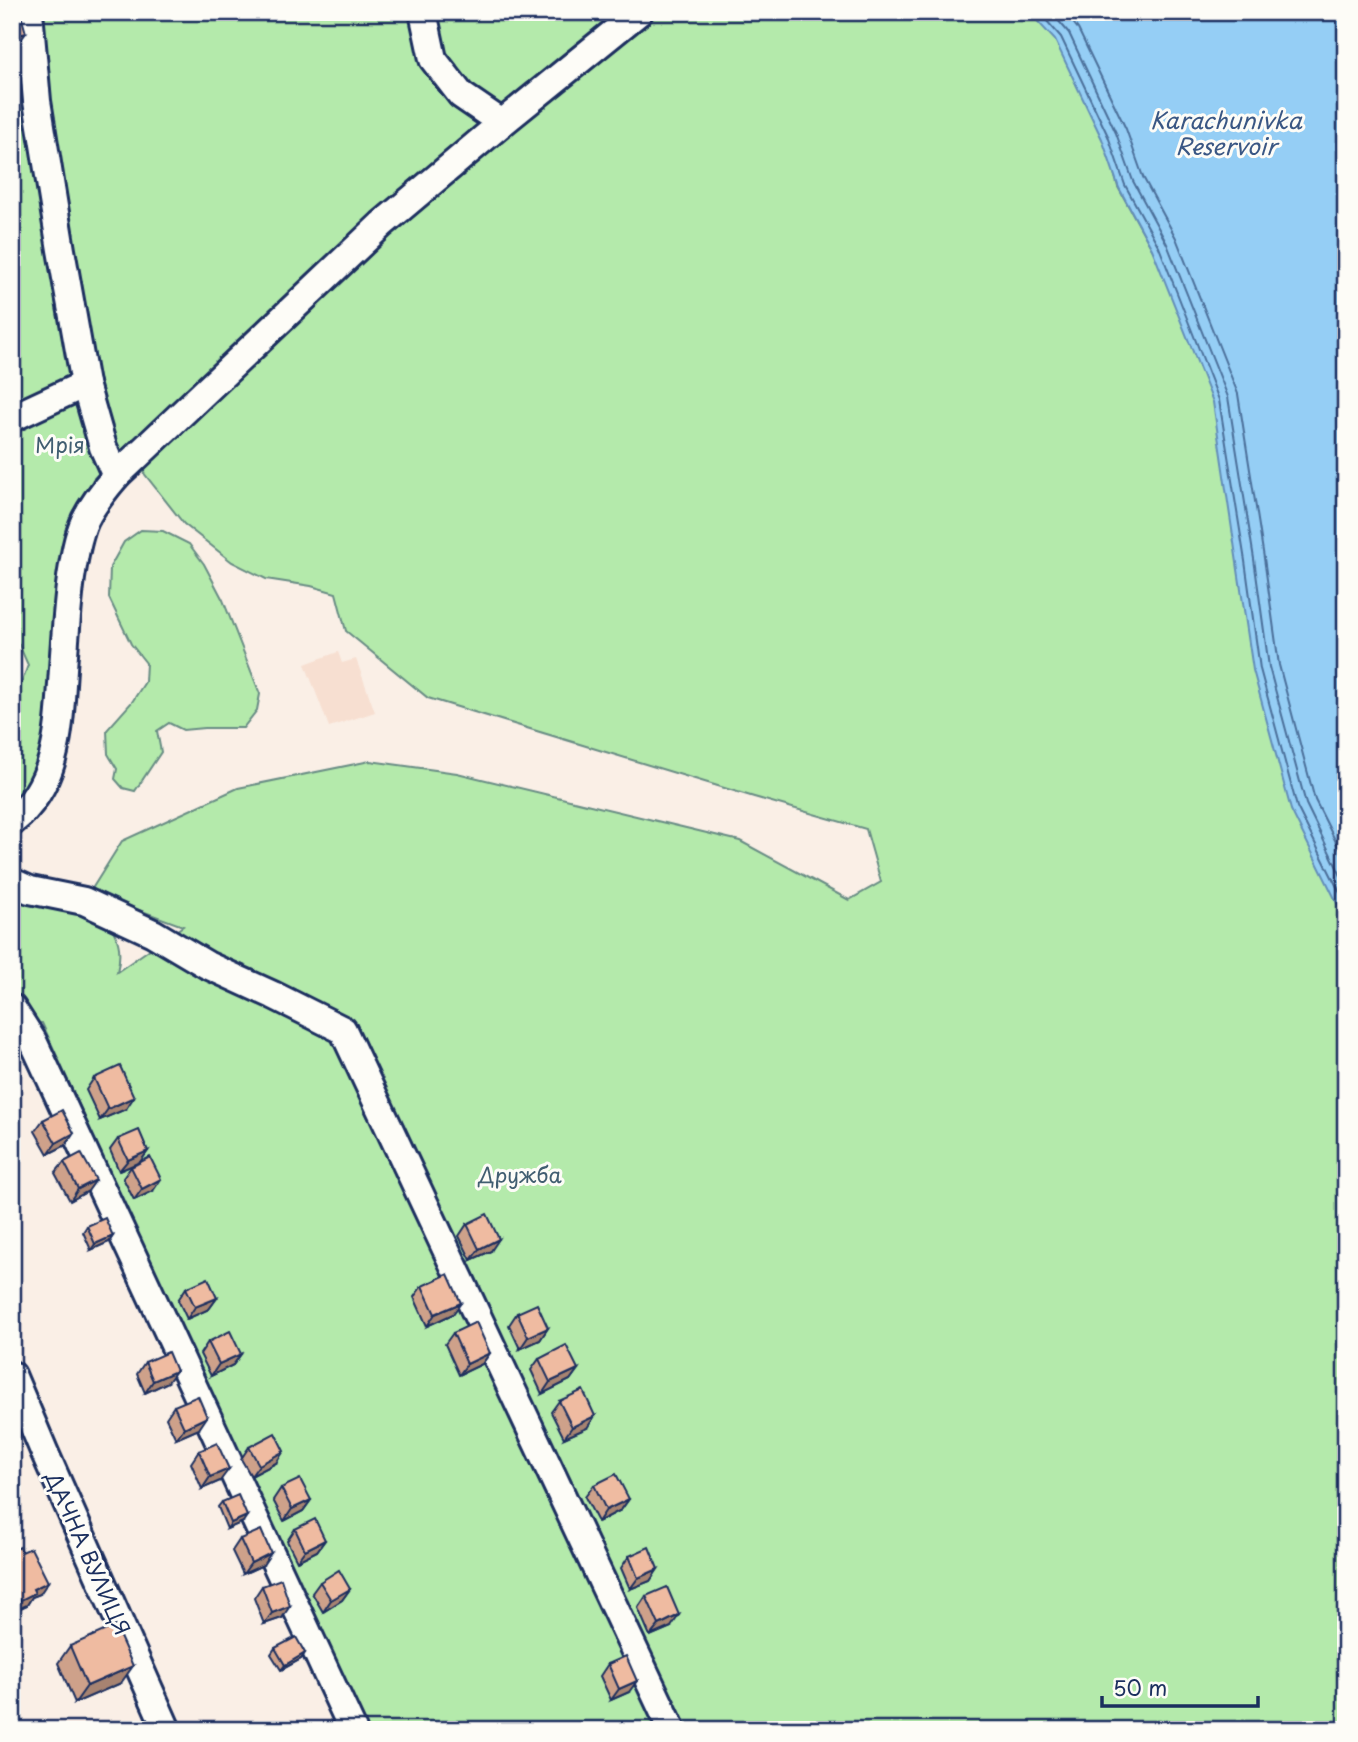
<svg xmlns="http://www.w3.org/2000/svg" width="1358" height="1742" font-family="'Playpen Sans',sans-serif">
  <rect width="100%" height="100%" fill="#faefe6"/>
  <filter id="ink" filterUnits="userSpaceOnUse"><feTurbulence type="fractalNoise" baseFrequency=".0143" numOctaves="2"/><feDisplacementMap in="SourceGraphic" scale="14" xChannelSelector="R" yChannelSelector="G"/><feConvolveMatrix kernelMatrix="1 2 1 2 8 2 1 2 1" color-interpolation-filters="sRGB"/></filter>
  <g filter="url(#ink)">
    <polygon fill="#f7dfd1" points="338,652 342,663 356,659 375,712 329,727 305,664"/>
    <g fill="#b4eaab" stroke="#688c84" stroke-width="2">
      <path d="M12,12H1137L1114,173L1118,187L1346,602V1730H362L42,1023H36L12,998V889L105,916C118,937 123,948 117,972L183,926L90,892L122,841L238,788L370,761L457,773L740,841L849,900L881,882L866,829L754,797L428,698L346,631L336,593L311,586L266,579L232,562L184,524L124,448L93,479L75,517L46,759L12,810V709L28,665L12,629Z"/>
      <polygon points="141,530 163,531 189,544 204,564 223,600 260,694 257,710 243,728 204,728 183,730 169,723 157,731 161,752 135,791 123,788 115,779 117,769 108,754 107,730 132,702 145,682 146,663 131,644 109,598 110,567 124,542"/>
    </g>
    <polygon fill="#95cef5" stroke="#648eb9" stroke-width="2" points="1029,12 1346,12 1346,921 1291,810 1253,670 1213,402 1152,249 1119,188 1102,139 1055,40"/>
    <g fill="none" stroke-linecap="round" stroke-linejoin="round">
      <g stroke="#4c6f9a" stroke-width="2">
        <polyline points="1039,12 1061,37 1108,136 1125,185 1159,247 1219,400 1245,561 1260,669 1297,807 1346,905"/>
        <polyline points="1051,12 1069,33 1116,133 1133,181 1167,244 1228,397 1254,559 1269,667 1306,804 1346,886"/>
        <polyline points="1065,12 1078,29 1126,129 1143,177 1176,238 1238,394 1264,558 1279,665 1315,800 1346,862"/>
      </g>
      <defs>
        <g id="minor">
          <polyline points="29,12 37,101 61,250 85,384 103,447 116,476"/>
          <polyline points="423,12 433,59 461,95 502,123"/>
          <polyline points="12,418 85,384"/>
          <path d="M12,822C60,783 59,725 63,669C65,639 67,608 71,578C74,559 77,538 85,520C93,504 104,490 116,476L382,224L502,123L639,12"/>
          <polyline points="12,882 30,890 84,901 153,933 207,965 273,995 343,1030 672,1730"/>
          <polyline points="12,1008 33,1041 353,1730"/>
          <polyline points="12,1375 44,1451 167,1730"/>
        </g>
      </defs>
      <use href="#minor" stroke="#1b2f5e" stroke-width="32"/>
      <use href="#minor" stroke="#fdfcf7" stroke-width="26"/>
    </g>
    <g fill="#cea18a" stroke="#1b2f5e" stroke-width="2">
      <polygon points="94,1078 126,1109 100,1120 86,1090"/>
      <polygon points="43,1120 66,1145 48,1154 35,1131"/>
      <polygon points="118,1139 148,1151 140,1162 119,1171 110,1150"/>
      <polygon points="64,1162 88,1191 70,1201 55,1173"/>
      <polygon points="131,1167 153,1191 134,1200 123,1178"/>
      <polygon points="467,1224 491,1251 471,1260 459,1236"/>
      <polygon points="87,1226 113,1236 109,1242 91,1250 83,1232"/>
      <polygon points="422,1286 453,1314 427,1326 414,1297"/>
      <polygon points="186,1288 217,1298 209,1309 187,1319 178,1300"/>
      <polygon points="517,1313 548,1328 540,1340 520,1349 509,1325"/>
      <polygon points="453,1333 490,1353 482,1364 459,1375 445,1344"/>
      <polygon points="208,1342 241,1354 233,1365 211,1376 200,1354"/>
      <polygon points="539,1359 578,1369 570,1380 542,1394 531,1370"/>
      <polygon points="145,1362 168,1382 145,1393 137,1374"/>
      <polygon points="559,1401 587,1428 564,1438 551,1412"/>
      <polygon points="174,1406 199,1429 176,1439 166,1418"/>
      <polygon points="249,1447 276,1463 251,1476 241,1459"/>
      <polygon points="199,1451 220,1481 202,1489 191,1463"/>
      <polygon points="594,1485 629,1499 621,1510 598,1522 585,1497"/>
      <polygon points="281,1488 311,1500 303,1511 284,1521 273,1500"/>
      <polygon points="222,1502 243,1522 227,1529 218,1507"/>
      <polygon points="295,1529 325,1540 317,1551 297,1561 287,1541"/>
      <polygon points="240,1539 263,1565 243,1574 232,1551"/>
      <polygon points="12,1551 40,1594 32,1597 27,1605 12,1612"/>
      <polygon points="629,1556 658,1569 650,1581 630,1589 621,1568"/>
      <polygon points="320,1582 350,1589 342,1600 323,1612 312,1593"/>
      <polygon points="262,1586 282,1618 264,1624 254,1598"/>
      <polygon points="646,1596 671,1627 650,1636 638,1608"/>
      <polygon points="70,1646 121,1683 75,1703 58,1663"/>
      <polygon points="275,1648 305,1653 301,1659 281,1670 271,1654"/>
      <polygon points="608,1664 629,1692 611,1700 600,1676"/>
    </g>
    <g fill="#a78371" stroke="#1b2f5e" stroke-width="2">
      <polygon points="26,33 18,44 12,46 12,37"/>
      <polygon points="134,1097 126,1109 100,1120 108,1109"/>
      <polygon points="74,1133 66,1145 48,1154 56,1143"/>
      <polygon points="148,1151 140,1162 119,1171 128,1160"/>
      <polygon points="161,1179 153,1191 134,1200 142,1189"/>
      <polygon points="96,1180 88,1191 70,1201 78,1189"/>
      <polygon points="113,1236 109,1242 91,1250 95,1244"/>
      <polygon points="499,1239 491,1251 471,1260 479,1249"/>
      <polygon points="217,1298 209,1309 187,1319 195,1307"/>
      <polygon points="461,1303 453,1314 427,1326 435,1314"/>
      <polygon points="548,1328 540,1340 520,1349 528,1337"/>
      <polygon points="490,1353 482,1364 459,1375 467,1364"/>
      <polygon points="241,1354 233,1365 211,1376 219,1364"/>
      <polygon points="578,1369 570,1380 542,1394 550,1382"/>
      <polygon points="176,1371 168,1382 145,1393 153,1381"/>
      <polygon points="595,1416 587,1428 564,1438 572,1427"/>
      <polygon points="207,1417 199,1429 176,1439 184,1428"/>
      <polygon points="284,1451 276,1463 251,1476 259,1465"/>
      <polygon points="229,1469 220,1481 202,1489 210,1477"/>
      <polygon points="629,1499 621,1510 598,1522 606,1510"/>
      <polygon points="311,1500 303,1511 284,1521 292,1509"/>
      <polygon points="247,1516 243,1522 227,1529 231,1523"/>
      <polygon points="325,1540 317,1551 297,1561 305,1550"/>
      <polygon points="271,1553 263,1565 243,1574 251,1563"/>
      <polygon points="658,1569 650,1581 630,1589 638,1578"/>
      <polygon points="48,1582 40,1594 32,1597 27,1605 12,1612 12,1608 17,1602 33,1589"/>
      <polygon points="350,1589 342,1600 323,1612 331,1600"/>
      <polygon points="290,1606 282,1618 264,1624 272,1613"/>
      <polygon points="679,1615 671,1627 650,1636 659,1625"/>
      <polygon points="305,1653 301,1659 281,1670 285,1665"/>
      <polygon points="133,1666 121,1683 75,1703 87,1686"/>
      <polygon points="637,1681 629,1692 611,1700 619,1689"/>
    </g>
    <g fill="#efbba1" stroke="#1b2f5e" stroke-width="2">
      <polygon points="15,12 20,12 26,33 12,37 12,13"/>
      <polygon points="120,1066 134,1097 108,1109 94,1078"/>
      <polygon points="62,1110 74,1133 56,1143 43,1120"/>
      <polygon points="139,1130 148,1151 128,1160 118,1139"/>
      <polygon points="81,1153 96,1180 78,1189 64,1162"/>
      <polygon points="150,1157 161,1179 142,1189 131,1167"/>
      <polygon points="487,1214 499,1239 479,1249 467,1224"/>
      <polygon points="105,1218 113,1236 95,1244 87,1226"/>
      <polygon points="448,1274 461,1303 435,1314 422,1286"/>
      <polygon points="208,1278 217,1298 195,1307 186,1288"/>
      <polygon points="537,1304 548,1328 528,1337 517,1313"/>
      <polygon points="476,1322 490,1353 467,1364 453,1333"/>
      <polygon points="230,1331 241,1354 219,1364 208,1342"/>
      <polygon points="566,1345 578,1369 550,1382 539,1359"/>
      <polygon points="168,1352 176,1371 153,1381 145,1362"/>
      <polygon points="583,1390 595,1416 572,1427 559,1401"/>
      <polygon points="198,1396 207,1417 184,1428 174,1406"/>
      <polygon points="275,1433 284,1451 259,1465 249,1447"/>
      <polygon points="217,1443 229,1469 210,1477 199,1451"/>
      <polygon points="616,1474 629,1499 606,1510 594,1485"/>
      <polygon points="300,1479 311,1500 292,1509 281,1488"/>
      <polygon points="238,1495 247,1516 231,1523 222,1502"/>
      <polygon points="315,1519 325,1540 305,1550 295,1529"/>
      <polygon points="261,1530 271,1553 251,1563 240,1539"/>
      <polygon points="20,1547 22,1552 31,1548 48,1582 33,1589 35,1593 17,1602 12,1592 12,1551"/>
      <polygon points="649,1547 658,1569 638,1578 629,1556"/>
      <polygon points="339,1570 350,1589 331,1600 320,1582"/>
      <polygon points="281,1579 290,1606 272,1613 262,1586"/>
      <polygon points="667,1587 679,1615 659,1625 646,1596"/>
      <polygon points="115,1626 133,1666 87,1686 70,1646"/>
      <polygon points="296,1637 305,1653 285,1665 275,1648"/>
      <polygon points="626,1656 637,1681 619,1689 608,1664"/>
    </g>
  </g>
  <g text-anchor="middle" dominant-baseline="central" stroke-width="6" stroke-linejoin="round" paint-order="stroke">
    <g font-size="21" fill="#415e71" stroke="#fdfcf7">
      <text x="60" y="444">Мрія</text>
      <text x="520" y="1174">Дружба</text>
    </g>
    <g font-size="21" fill="#1b2f5e" stroke="#fdfcf7">
      <text transform="translate(89 1553) rotate(66)">ДАЧНА ВУЛИЦЯ</text>
    </g>
    <g font-size="23" font-style="italic" fill="#3a5784" stroke="#fdfcf7">
      <text x="1226" y="119">Karachunivka<tspan x="1226" dy="26">Reservoir</tspan></text>
    </g>
  </g>
  <rect width="1358" height="1742" fill="none" stroke="#fdfcf7" stroke-width="42"/>
  <rect x="21" y="21" width="1316" height="1700" fill="none" stroke="#1b2f5e" stroke-width="2.5" filter="url(#ink)"/>
  <path d="M1102 1696v10h156v-10" fill="none" stroke="#1b2f5e" stroke-width="3.5"/>
  <text x="1113" y="1696" font-size="21" fill="#1b2f5e" stroke="#fdfcf7" stroke-width="5" paint-order="stroke">50 m</text>
</svg>
